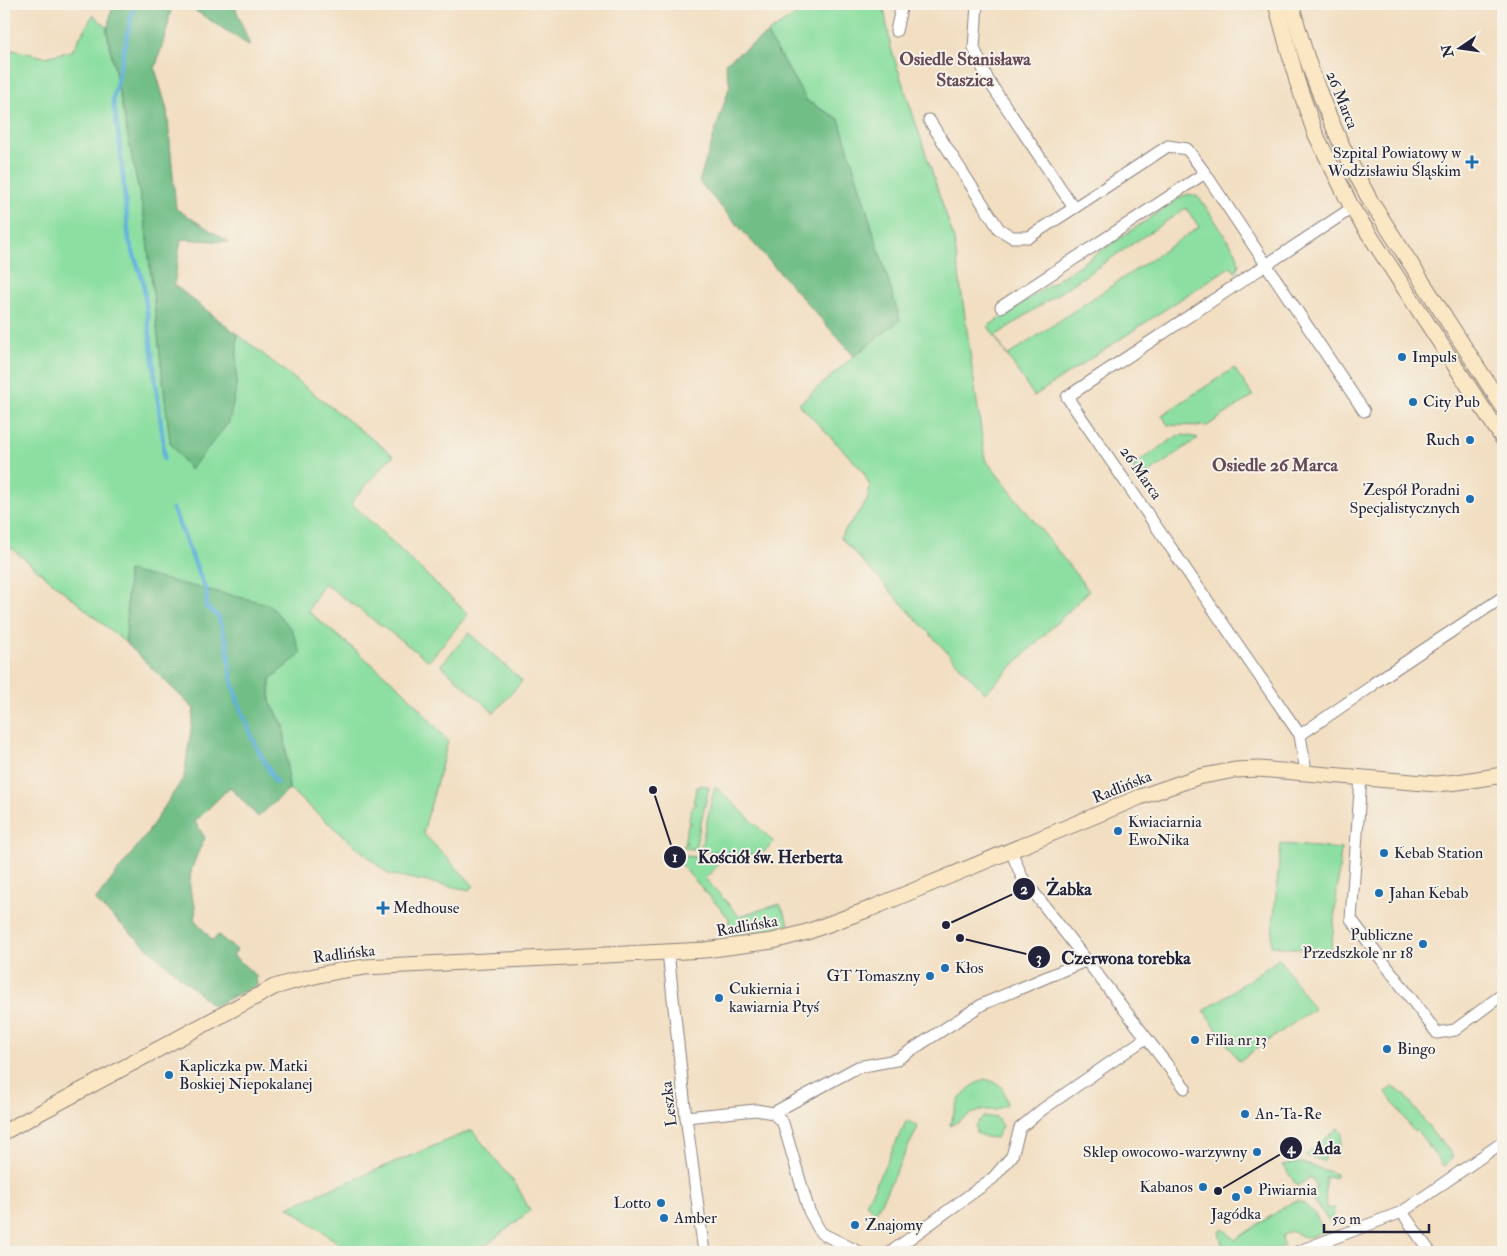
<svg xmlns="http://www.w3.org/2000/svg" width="1507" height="1256" font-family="'IM FELL Double Pica',serif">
  <rect width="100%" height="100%" fill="#f7f3e8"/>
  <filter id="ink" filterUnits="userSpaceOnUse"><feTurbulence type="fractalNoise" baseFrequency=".02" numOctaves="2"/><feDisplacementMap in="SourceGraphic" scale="10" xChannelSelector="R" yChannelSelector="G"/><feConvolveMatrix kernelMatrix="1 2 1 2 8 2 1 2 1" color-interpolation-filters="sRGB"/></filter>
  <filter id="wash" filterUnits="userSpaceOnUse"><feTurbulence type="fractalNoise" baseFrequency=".0096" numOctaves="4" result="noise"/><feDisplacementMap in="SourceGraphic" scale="20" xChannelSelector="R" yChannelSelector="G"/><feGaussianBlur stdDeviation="1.12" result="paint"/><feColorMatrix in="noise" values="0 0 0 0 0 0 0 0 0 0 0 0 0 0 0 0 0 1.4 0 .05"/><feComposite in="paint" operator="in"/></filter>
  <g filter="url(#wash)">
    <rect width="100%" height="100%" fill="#f2dec1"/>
    <g fill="#8cdfa1" stroke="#57806e" fill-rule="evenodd">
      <polygon points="811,4 883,4 891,48 954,239 985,459 1089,591 985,693 840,537 867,501 870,487 863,471 799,404 854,356 900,319 839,119 807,101 767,34"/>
      <polygon points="93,15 106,26 145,222 170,442 236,390 237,334 394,456 387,461 351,503 468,614 429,661 324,583 308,611 403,690 448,741 423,833 474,886 469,890 388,874 289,789 284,726 270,702 270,679 128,572 126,643 4,542 4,48 45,57 72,51"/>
      <path d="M1189,194L1199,197L1236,252L1239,263L1237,271L1235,272L1231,266L1034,396L988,326L1183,196ZM1186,208L1199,227L1007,356L995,336Z"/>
      <polygon points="1234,368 1253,396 1207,426 1168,425 1162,415"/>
      <polygon points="1184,435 1198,438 1137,482 1134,477 1134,465 1177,436"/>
      <polygon points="469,633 522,681 494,713 441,665"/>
      <polygon points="701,785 709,787 695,849 683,848 684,844 687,843 687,842 684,842 688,825 692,824 691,822 688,823 692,806 696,805 696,803 693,803 697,787"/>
      <polygon points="715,786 774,842 761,855 704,851 701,846"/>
      <polygon points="1281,844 1341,849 1331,952 1271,946"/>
      <polygon points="672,855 710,858 718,866 705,878 739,916 780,904 789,924 770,929 729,935 729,918"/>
      <polygon points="1279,959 1314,1009 1239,1061 1204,1011"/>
      <path d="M984,1079C1001,1083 1004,1086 1007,1104L996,1110H984L971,1114L950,1126C957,1101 960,1092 984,1079Z"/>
      <polygon points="1392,1087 1405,1095 1439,1141 1441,1140 1452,1155 1452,1159 1443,1166 1417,1130 1414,1132 1386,1092"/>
      <polygon points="984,1116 997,1118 1002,1126 996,1138 985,1137 976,1132 975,1125"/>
      <polygon points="907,1120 918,1127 876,1212 866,1204"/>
      <polygon points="1338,1128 1342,1134 1337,1156 1327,1153 1324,1161 1305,1156"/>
      <polygon points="472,1130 517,1186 530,1211 477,1252 351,1252 288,1207"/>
      <polygon points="1292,1163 1303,1163 1336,1174 1336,1177 1325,1178 1326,1208 1335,1208 1330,1222 1311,1197 1312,1191 1317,1187 1311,1177 1297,1186 1283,1165"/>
      <path d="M1298,1201C1309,1205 1322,1220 1322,1232L1307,1238L1291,1231L1282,1236L1284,1246L1269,1252H1224L1219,1232L1224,1229L1235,1240L1292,1202Z"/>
    </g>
    <g fill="#71be87" stroke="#4a7061">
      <polygon points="113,4 172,4 167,29 155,69 167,110 176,209 229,242 181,239 174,285 237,334 236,390 229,422 190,470 170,442 145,222 107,31"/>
      <polygon points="185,4 234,4 250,46"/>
      <polygon points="767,34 807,101 839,119 900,320 854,356 699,182 730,85 725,63"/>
      <path d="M128,571L269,604L292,630L301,654L270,679V702L284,726L289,789L258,817L230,787L195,822L205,838C198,853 188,870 190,888C191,902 199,904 194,919L213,941L218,935L237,950L233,955L256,976L257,985L213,1006L95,901L146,835L184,777L194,709L126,643Z"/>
    </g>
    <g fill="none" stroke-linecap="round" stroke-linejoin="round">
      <g stroke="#60b2db" stroke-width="4.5">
        <polyline points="134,4 113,100 120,147 129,240 143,281 163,439 164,459"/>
        <polyline points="173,509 207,593 206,607 218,616 227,643 231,676 238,702 252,738 276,783"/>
      </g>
    </g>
  </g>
  <g filter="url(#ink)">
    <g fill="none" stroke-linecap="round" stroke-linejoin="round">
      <defs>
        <g id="street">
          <polyline points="977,4 974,48 988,80 1074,208 1168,146 1187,149 1205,173 1364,411"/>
          <polyline points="896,31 902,4"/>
          <polyline points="929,120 999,229 1012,237 1029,237 1074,208"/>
          <polyline points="1001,307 1205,173"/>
          <polyline points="1300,735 1372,686 1374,683 1503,597"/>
          <polyline points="1306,772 1300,735 1067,397 1352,208"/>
          <polyline points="1361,777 1351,919 1437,1033 1455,1030 1503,994"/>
          <polyline points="1011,851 1022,877 1185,1088"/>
          <polyline points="668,952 686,1117 704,1252"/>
          <polyline points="773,1113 858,1067 896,1060 983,1004 1085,961"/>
          <polyline points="686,1117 756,1110 773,1113 783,1123 809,1211 821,1233 859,1252"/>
          <polyline points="1402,1212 1430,1252"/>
          <polyline points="891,1252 993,1178 1012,1156 1020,1128 1043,1109 1146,1038"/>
          <polyline points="1297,1252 1402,1212 1503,1142"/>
        </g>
        <g id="secondary">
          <polyline points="1276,4 1297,81 1315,133 1352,208 1503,439"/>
          <path d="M1291,4C1298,27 1304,51 1312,73C1328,118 1348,161 1371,202L1503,407"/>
          <path d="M4,1132L274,987C306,977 332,971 365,967L705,950L773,941L807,932L872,908L1140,797L1198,777L1235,770L1259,769L1436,784L1458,782L1503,775"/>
        </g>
      </defs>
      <use href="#street" stroke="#8a807e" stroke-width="13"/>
      <use href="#secondary" stroke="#8a807e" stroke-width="17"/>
      <use href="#street" stroke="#fff" stroke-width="11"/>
      <use href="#secondary" stroke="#fbe7c3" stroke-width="15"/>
    </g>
  </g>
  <g fill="#1f6fb2" stroke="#f7f3e8" stroke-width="2">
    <path d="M1469.5 154.5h5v5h5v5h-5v5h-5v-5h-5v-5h5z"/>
    <circle cx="1402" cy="357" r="5"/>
    <circle cx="1413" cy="402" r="5"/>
    <circle cx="1470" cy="440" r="5"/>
    <circle cx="1470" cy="499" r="5"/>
    <circle cx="1118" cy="831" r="5"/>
    <circle cx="1384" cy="853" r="5"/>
    <circle cx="1379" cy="893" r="5"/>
    <path d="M380.5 900.5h5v5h5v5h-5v5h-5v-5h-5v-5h5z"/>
    <circle cx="1423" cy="944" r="5"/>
    <circle cx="945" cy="968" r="5"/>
    <circle cx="930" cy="976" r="5"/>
    <circle cx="719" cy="998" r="5"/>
    <circle cx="1195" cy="1040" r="5"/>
    <circle cx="1387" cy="1049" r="5"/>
    <circle cx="169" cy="1075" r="5"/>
    <circle cx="1245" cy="1114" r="5"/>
    <circle cx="1257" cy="1152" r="5"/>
    <circle cx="1203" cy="1187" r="5"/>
    <circle cx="1248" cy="1190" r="5"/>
    <circle cx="1236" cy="1197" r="5"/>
    <circle cx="661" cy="1203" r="5"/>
    <circle cx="664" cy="1218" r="5"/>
    <circle cx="855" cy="1225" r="5"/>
  </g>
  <g text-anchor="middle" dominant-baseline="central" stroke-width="4" stroke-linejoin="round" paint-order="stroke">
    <g font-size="16" fill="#22223b" stroke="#f7f3e8">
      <text transform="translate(1342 100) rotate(68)">26 Marca</text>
      <text transform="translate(1141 473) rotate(55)">26 Marca</text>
      <text transform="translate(1122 787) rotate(-22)">Radlińska</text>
      <text transform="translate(747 926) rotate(-10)">Radlińska</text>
      <text transform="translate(344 954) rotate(-7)">Radlińska</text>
      <text transform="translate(669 1104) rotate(-97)">Leszka</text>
    </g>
    <g font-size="16" fill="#22223b" stroke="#f7f3e8" text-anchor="start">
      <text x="1461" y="153" text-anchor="end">Szpital Powiatowy w<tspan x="1461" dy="18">Wodzisławiu Śląskim</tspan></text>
      <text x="1412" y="357">Impuls</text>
      <text x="1423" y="402">City Pub</text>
      <text x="1460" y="440" text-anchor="end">Ruch</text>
      <text x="1460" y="490" text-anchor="end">Zespół Poradni<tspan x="1460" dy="18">Specjalistycznych</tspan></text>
      <text x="1128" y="822">Kwiaciarnia<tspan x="1128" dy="18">EwoNika</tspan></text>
      <text x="1394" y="853">Kebab Station</text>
      <text x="1389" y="893">Jahan Kebab</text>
      <text x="393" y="908">Medhouse</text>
      <text x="1413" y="935" text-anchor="end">Publiczne<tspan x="1413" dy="18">Przedszkole nr 18</tspan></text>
      <text x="955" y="968">Kłos</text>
      <text x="920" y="976" text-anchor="end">GT Tomaszny</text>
      <text x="729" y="989">Cukiernia i<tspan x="729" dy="18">kawiarnia Ptyś</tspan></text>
      <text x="1205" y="1040">Filia nr 13</text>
      <text x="1397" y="1049">Bingo</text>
      <text x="179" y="1066">Kapliczka pw. Matki<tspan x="179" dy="18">Boskiej Niepokalanej</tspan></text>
      <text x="1255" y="1114">An-Ta-Re</text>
      <text x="1247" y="1152" text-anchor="end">Sklep owocowo-warzywny</text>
      <text x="1193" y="1187" text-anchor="end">Kabanos</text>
      <text x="1258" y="1190">Piwiarnia</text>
      <text x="651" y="1203" text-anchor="end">Lotto</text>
      <text x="1236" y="1214" text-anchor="middle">Jagódka</text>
      <text x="674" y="1218">Amber</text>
      <text x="865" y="1225">Znajomy</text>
    </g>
    <g font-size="18" font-weight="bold" fill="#664958" stroke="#f7f3e8">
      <text x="965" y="59">Osiedle Stanisława<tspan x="965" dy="21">Staszica</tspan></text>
      <text x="1275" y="465">Osiedle 26 Marca</text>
    </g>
  </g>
  <path fill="none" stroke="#22223b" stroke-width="2" d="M653 790L675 857M946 925L1024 889M960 938L1039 957M1218 1191L1291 1148"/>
  <g fill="#22223b" stroke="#f7f3e8" stroke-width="2">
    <circle cx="653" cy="790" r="5"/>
    <circle cx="946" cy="925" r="5"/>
    <circle cx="960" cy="938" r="5"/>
    <circle cx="1218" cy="1191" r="5"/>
    <circle cx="675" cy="857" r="12"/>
    <circle cx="1024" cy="889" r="12"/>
    <circle cx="1039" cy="957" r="12"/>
    <circle cx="1291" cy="1148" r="12"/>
  </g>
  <g font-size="15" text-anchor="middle" font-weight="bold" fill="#fff">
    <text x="675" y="862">1</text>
    <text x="1024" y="894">2</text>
    <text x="1039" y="963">3</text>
    <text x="1291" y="1153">4</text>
  </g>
  <g font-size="18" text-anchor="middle" font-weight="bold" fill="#22223b" stroke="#f7f3e8" stroke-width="4" stroke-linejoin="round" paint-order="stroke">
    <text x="770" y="863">Kościół św. Herberta</text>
    <text x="1069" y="895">Żabka</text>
    <text x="1126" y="964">Czerwona torebka</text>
    <text x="1327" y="1154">Ada</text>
  </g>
  <rect width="1507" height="1256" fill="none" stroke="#f7f3e8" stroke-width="20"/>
  <g transform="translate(1460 48) rotate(257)" stroke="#f7f3e8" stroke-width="4" paint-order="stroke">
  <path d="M0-4L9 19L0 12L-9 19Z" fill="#22223b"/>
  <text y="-8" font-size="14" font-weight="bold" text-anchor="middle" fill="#22223b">N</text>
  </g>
  <path d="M1324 1224v8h105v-8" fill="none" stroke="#22223b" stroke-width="2.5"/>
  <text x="1332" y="1224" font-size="15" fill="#22223b" stroke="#f7f3e8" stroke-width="4" paint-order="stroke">50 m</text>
</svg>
